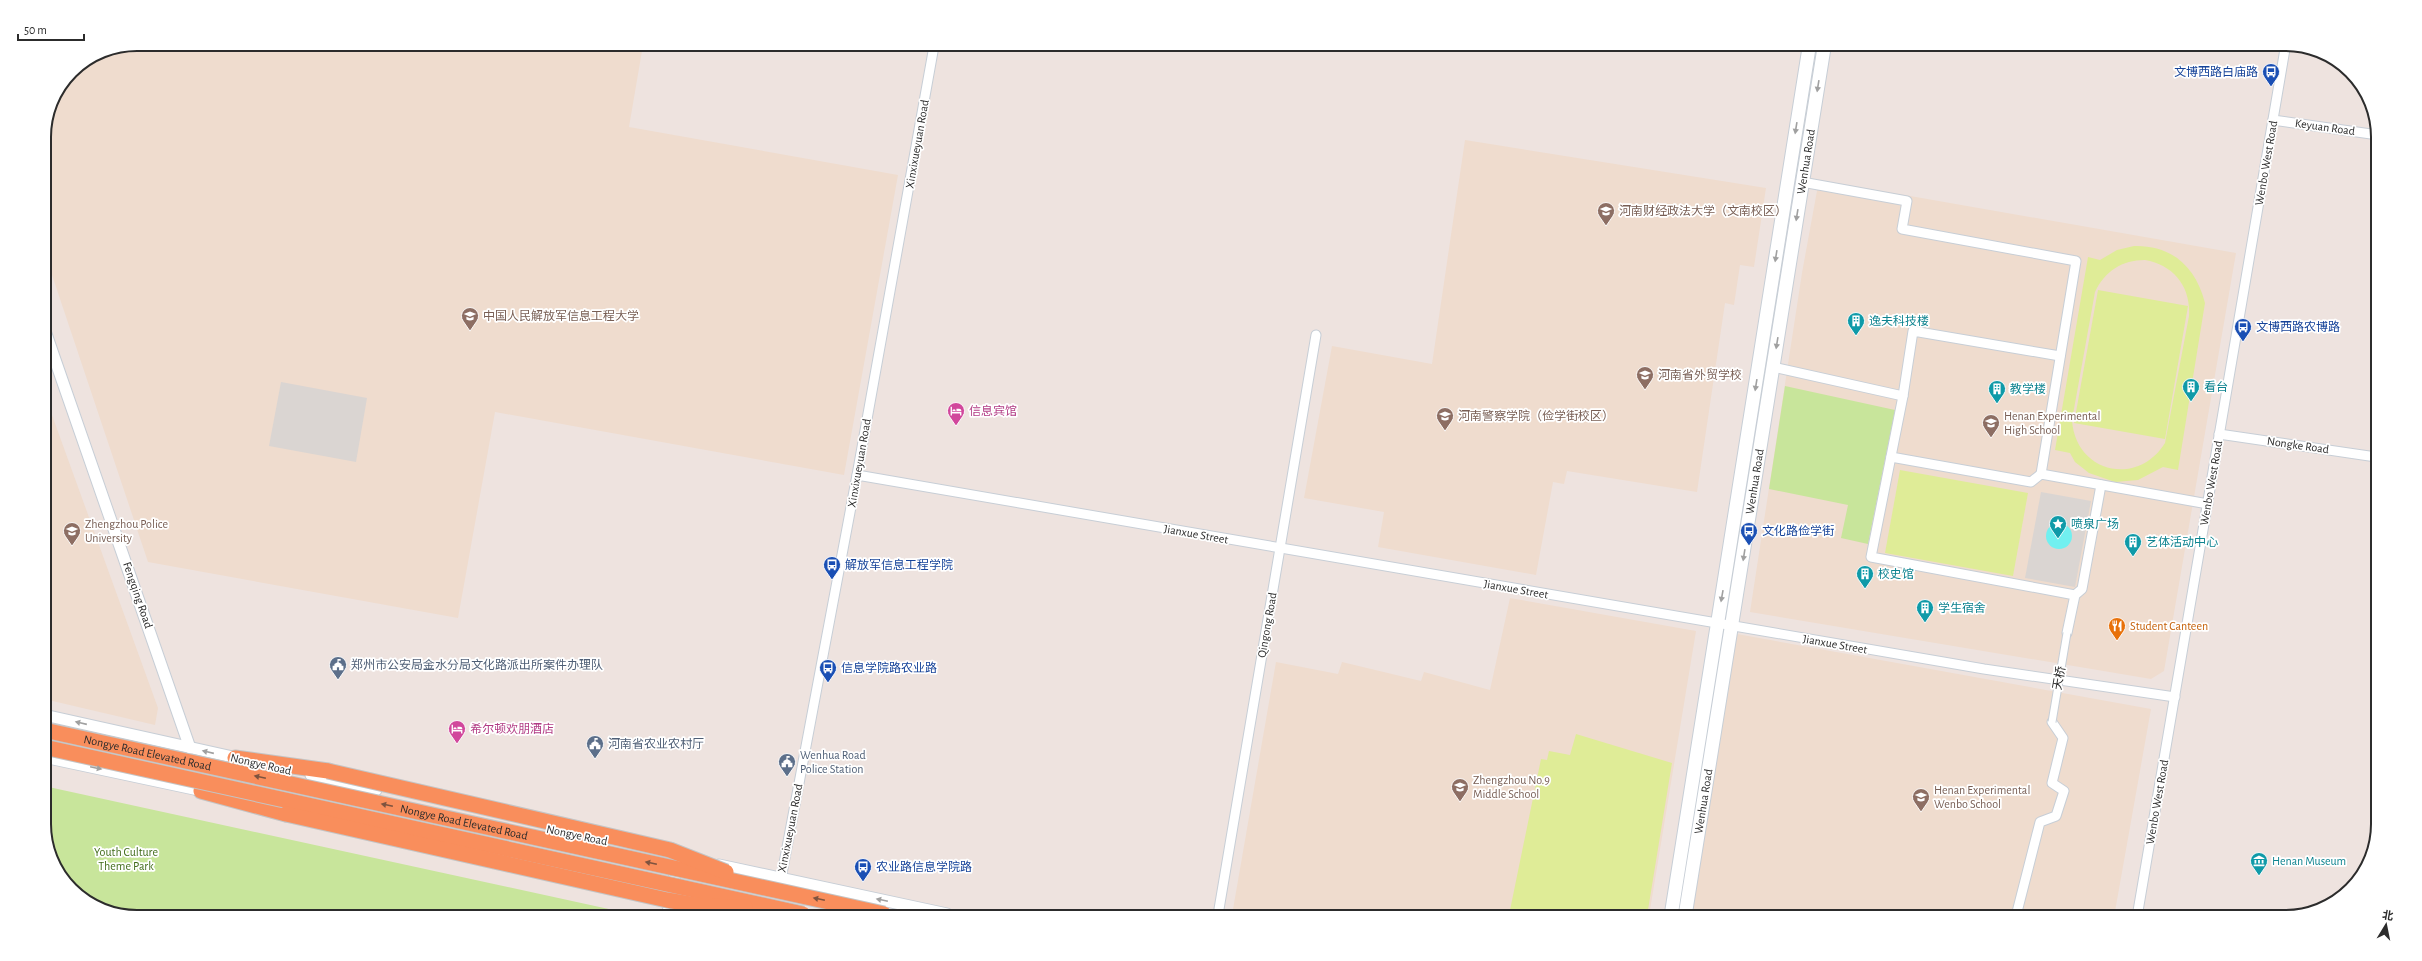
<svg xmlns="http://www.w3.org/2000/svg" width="2422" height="961" font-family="'Alegreya Sans','Noto Sans SC',sans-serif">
  <rect width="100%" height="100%" fill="#eee3df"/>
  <g fill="#efdcce">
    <polygon points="137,44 643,45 629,127 898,175 844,475 495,412 458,618 148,562 44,251 44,131 53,96 71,71 102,51"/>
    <polygon points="1465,140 1766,188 1754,267 1740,265 1734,305 1725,303 1697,492 1567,471 1564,484 1553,482 1536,575 1378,547 1384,512 1304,498 1332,346 1432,364"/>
    <polygon points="1819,180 2236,253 2164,671 2151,679 1750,612 1802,273"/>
    <polygon points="44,393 158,708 155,725 44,699"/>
    <polygon points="1510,598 1696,631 1649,916 1232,915 1276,662 1338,674 1342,662 1421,681 1424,672 1490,690"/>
    <polygon points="1737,634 2151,709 2114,917 1692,916"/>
  </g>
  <g fill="#c8e59b">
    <polygon points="1785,386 1895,410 1868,544 1841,538 1848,505 1769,489"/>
    <polygon points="44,786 627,913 107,912 63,880 44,830"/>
  </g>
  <g fill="#dfec97" fill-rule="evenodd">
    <path d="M2134,246C2172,245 2196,267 2205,303L2178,470L2163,467L2138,480L2115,482L2089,473L2075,462L2070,453L2055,450L2088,257L2100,260L2117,250ZM2145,260C2174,265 2191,287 2189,316L2165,443C2137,488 2075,472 2072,420L2095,292C2105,271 2122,260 2145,260Z"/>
    <polygon points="2098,290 2188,306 2165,439 2074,423"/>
    <polygon points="1900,470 2028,493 2013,576 1885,553"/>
    <polygon points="1576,734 1672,763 1647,916 1509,915 1541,759 1547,760 1549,751 1570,755"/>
  </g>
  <g fill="#dad5d2">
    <polygon points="281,382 367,398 356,462 269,446"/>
    <polygon points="2041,492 2091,501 2075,587 2025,578"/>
  </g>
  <circle fill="#71f0f0" cx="2059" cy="536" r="13"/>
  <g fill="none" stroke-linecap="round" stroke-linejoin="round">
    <defs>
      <g id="minor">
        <polyline points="2273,120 2378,135"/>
        <polyline points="1802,182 1907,201 1902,229 2076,261 2041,474"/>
        <polyline points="2060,356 1913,331 1903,396 1871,557 2075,595"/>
        <polyline points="1773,367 1903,396"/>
        <polyline points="2219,434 2376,457"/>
        <polyline points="1891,457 2031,482 2041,474 2208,504"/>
        <polyline points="857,475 1984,669 2175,697"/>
        <polyline points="2067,633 2075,595 2082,589 2101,485"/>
        <polyline points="781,879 857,475 934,46"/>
        <polyline points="1218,915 1316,335"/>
        <polyline points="2016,916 2040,822 2056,816 2064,791 2052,783 2063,738 2052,722"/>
        <polyline points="2137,917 2285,49"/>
      </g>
      <g id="tertiary">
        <polyline points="44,328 190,748"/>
        <polyline points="44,715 242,759"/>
        <polyline points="44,757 208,792"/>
        <polyline points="311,775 376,790"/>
        <polyline points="719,865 947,914"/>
        <polyline points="736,908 760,913"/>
        <polyline points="668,913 677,863"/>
      </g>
      <g id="secondary">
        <polyline points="1671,916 1809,48"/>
        <path id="s1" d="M1685,916L1824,48"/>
      </g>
      <g id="trunk">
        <polyline points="235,758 328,771"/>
        <polyline points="201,791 286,814"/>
      </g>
    </defs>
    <use href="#minor" stroke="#c7ced6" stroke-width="11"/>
    <use href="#tertiary" stroke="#c7ced6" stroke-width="13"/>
    <use href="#secondary" stroke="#c7ced6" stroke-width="15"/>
    <use href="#trunk" stroke="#c4c4c4" stroke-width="17"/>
    <use href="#minor" stroke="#fff" stroke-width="9"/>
    <use href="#tertiary" stroke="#fff" stroke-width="11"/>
    <use href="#secondary" stroke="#fff" stroke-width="13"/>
    <use href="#trunk" stroke="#f98e5c" stroke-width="15"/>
    <defs>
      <polyline id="pedestrian-bridge" points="2052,722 2067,633"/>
      <g id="trunk-bridge">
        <path id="s2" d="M44,730L884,914"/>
        <polyline points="44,747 803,914"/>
        <polyline points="328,771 670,850 726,872"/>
        <polyline points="286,814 667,900 701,906 745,907"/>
      </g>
    </defs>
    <use href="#pedestrian-bridge" stroke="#c7ced6" stroke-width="9" stroke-linecap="butt"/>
    <use href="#trunk-bridge" stroke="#c4c4c4" stroke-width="17" stroke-linecap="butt"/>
    <use href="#pedestrian-bridge" stroke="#fff" stroke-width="7"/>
    <use href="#trunk-bridge" stroke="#f98e5c" stroke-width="15"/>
  </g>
  <defs><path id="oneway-solid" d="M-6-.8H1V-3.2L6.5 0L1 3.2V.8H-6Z"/></defs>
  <g fill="#a0a0a0">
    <use href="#oneway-solid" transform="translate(1818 86) rotate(99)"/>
    <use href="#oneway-solid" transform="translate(1796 128) rotate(99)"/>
    <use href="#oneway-solid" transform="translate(1797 215) rotate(99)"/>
    <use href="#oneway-solid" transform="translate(1776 256) rotate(99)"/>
    <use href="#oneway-solid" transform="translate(1777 343) rotate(99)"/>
    <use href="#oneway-solid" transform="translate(1756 385) rotate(99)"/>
    <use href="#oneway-solid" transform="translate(1744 555) rotate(99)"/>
    <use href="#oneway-solid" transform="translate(1722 596) rotate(100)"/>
    <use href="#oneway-solid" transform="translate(81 723) rotate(-167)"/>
    <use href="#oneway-solid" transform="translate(208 752) rotate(-167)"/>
    <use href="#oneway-solid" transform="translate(96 768) rotate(12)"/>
    <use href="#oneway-solid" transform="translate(882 900) rotate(-168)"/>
  </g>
  <g fill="#7e533f">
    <use href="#oneway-solid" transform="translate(260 777) rotate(-168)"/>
    <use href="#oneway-solid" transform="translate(387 805) rotate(-168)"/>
    <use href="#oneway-solid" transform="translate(651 863) rotate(-168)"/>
    <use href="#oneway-solid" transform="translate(819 899) rotate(-168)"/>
  </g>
  <defs>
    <symbol id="bus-pin" viewBox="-11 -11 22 30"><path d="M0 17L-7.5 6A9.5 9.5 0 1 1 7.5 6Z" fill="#1a4fb4" stroke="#fff"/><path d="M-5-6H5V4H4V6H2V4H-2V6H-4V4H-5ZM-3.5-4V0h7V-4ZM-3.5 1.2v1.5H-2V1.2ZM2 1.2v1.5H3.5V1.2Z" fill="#fff"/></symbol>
    <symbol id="school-pin" viewBox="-11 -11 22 30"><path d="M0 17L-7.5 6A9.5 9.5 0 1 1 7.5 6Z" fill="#8d6e63" stroke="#fff"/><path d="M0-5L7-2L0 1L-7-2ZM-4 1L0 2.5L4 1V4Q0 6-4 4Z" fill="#fff"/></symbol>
    <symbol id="university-pin" viewBox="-11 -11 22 30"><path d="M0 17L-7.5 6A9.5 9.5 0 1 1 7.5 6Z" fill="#8d6e63" stroke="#fff"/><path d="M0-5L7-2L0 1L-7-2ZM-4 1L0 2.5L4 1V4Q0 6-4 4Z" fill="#fff"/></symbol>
    <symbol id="building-pin" viewBox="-11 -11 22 30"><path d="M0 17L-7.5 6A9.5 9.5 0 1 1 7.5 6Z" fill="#0f9aa8" stroke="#fff"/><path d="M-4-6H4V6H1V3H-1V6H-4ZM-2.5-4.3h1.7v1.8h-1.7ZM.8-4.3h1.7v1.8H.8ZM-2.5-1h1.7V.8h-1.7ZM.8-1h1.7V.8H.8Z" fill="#fff"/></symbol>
    <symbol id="hotel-pin" viewBox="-11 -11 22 30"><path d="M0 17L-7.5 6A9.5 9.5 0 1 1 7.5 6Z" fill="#d1479c" stroke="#fff"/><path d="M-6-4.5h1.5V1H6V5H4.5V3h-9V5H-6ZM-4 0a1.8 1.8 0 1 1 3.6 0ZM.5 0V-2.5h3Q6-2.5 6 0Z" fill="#fff"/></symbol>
    <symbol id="sight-pin" viewBox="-11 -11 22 30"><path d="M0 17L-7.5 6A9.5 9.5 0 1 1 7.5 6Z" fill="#0f9aa8" stroke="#fff"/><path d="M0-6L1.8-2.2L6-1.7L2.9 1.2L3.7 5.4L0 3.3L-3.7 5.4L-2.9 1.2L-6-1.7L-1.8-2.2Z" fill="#fff"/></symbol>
    <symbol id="restaurant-pin" viewBox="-11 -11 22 30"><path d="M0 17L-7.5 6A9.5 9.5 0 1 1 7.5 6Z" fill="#e8710a" stroke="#fff"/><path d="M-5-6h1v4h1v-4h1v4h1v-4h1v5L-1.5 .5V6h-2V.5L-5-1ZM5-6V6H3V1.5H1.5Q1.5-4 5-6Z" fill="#fff"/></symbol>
    <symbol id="civic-pin" viewBox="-11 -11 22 30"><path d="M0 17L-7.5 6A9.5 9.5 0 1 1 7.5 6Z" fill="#5c6f8a" stroke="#fff"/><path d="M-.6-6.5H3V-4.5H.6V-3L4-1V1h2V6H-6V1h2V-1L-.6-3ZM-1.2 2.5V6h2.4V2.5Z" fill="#fff"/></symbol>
    <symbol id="museum-pin" viewBox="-11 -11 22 30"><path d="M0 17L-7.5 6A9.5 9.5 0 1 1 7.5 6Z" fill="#0f9aa8" stroke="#fff"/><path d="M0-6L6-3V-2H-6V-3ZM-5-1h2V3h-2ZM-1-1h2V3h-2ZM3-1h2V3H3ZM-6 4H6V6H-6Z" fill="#fff"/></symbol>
  </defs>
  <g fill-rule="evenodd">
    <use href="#bus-pin" x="2261" y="62" width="20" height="27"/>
    <use href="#school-pin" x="1596" y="201" width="20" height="27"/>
    <use href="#university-pin" x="460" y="306" width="20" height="27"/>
    <use href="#building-pin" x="1846" y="311" width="20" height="27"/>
    <use href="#bus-pin" x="2233" y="317" width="20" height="27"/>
    <use href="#school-pin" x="1635" y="365" width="20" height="27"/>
    <use href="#building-pin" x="2181" y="377" width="20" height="27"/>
    <use href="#building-pin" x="1987" y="379" width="20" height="27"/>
    <use href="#hotel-pin" x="946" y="401" width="20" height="27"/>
    <use href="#school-pin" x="1435" y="406" width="20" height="27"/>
    <use href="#school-pin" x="1981" y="413" width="20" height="27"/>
    <use href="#sight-pin" x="2048" y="514" width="20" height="27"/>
    <use href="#university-pin" x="62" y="521" width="20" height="27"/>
    <use href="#bus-pin" x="1739" y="521" width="20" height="27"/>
    <use href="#building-pin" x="2123" y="532" width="20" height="27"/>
    <use href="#bus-pin" x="822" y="555" width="20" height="27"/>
    <use href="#building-pin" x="1855" y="564" width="20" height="27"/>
    <use href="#building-pin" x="1915" y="598" width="20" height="27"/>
    <use href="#restaurant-pin" x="2107" y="616" width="20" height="27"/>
    <use href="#civic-pin" x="328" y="655" width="20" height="27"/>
    <use href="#bus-pin" x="818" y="658" width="20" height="27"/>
    <use href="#hotel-pin" x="447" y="719" width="20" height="27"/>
    <use href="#civic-pin" x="585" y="734" width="20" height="27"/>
    <use href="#civic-pin" x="777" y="752" width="20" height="27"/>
    <use href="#school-pin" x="1450" y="777" width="20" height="27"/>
    <use href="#school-pin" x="1911" y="787" width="20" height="27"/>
    <use href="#museum-pin" x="2249" y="851" width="20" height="27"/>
    <use href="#bus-pin" x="853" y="857" width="20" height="27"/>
  </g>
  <g text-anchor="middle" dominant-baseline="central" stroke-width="3.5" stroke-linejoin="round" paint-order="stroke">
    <g font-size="12" fill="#164399" stroke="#fff" text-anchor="start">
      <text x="2258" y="72" text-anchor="end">文博西路白庙路</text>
      <text x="2256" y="327">文博西路农博路</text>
      <text x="1762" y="531">文化路俭学街</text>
      <text x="845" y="565">解放军信息工程学院</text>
      <text x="841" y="668">信息学院路农业路</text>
      <text x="876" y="867">农业路信息学院路</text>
    </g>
    <g font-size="12" fill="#2c2c2c" stroke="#fff">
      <text transform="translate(2325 127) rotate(8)">Keyuan Road</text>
      <text transform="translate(917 144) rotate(-80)">Xinxixueyuan Road</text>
      <text stroke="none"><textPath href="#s1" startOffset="764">Wenhua Road</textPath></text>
      <text transform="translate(2266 163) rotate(-80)">Wenbo West Road</text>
      <text transform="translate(2298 445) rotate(8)">Nongke Road</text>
      <text transform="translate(859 463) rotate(-80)">Xinxixueyuan Road</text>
      <text stroke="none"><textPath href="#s1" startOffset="440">Wenhua Road</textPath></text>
      <text transform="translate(2211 483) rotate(-80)">Wenbo West Road</text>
      <text transform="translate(1196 534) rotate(10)">Jianxue Street</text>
      <text transform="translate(1516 589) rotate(10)">Jianxue Street</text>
      <text transform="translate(138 595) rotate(71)">Fengqing Road</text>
      <text transform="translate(1267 625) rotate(-80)">Qingong Road</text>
      <text transform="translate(1835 644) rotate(10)">Jianxue Street</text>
      <text transform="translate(2059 678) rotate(-80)">天桥</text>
      <text stroke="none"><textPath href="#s2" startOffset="106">Nongye Road Elevated Road</textPath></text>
      <text transform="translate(261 764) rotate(13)">Nongye Road</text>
      <text stroke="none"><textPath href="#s1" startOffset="116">Wenhua Road</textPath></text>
      <text transform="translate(2157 802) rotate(-80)">Wenbo West Road</text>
      <text stroke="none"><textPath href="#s2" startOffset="430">Nongye Road Elevated Road</textPath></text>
      <text transform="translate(790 828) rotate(-79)">Xinxixueyuan Road</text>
      <text transform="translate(577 835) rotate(12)">Nongye Road</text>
    </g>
    <g font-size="12" fill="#785e54" stroke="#fff" text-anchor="start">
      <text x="1619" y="211">河南财经政法大学（文南校区）</text>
      <text x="483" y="316">中国人民解放军信息工程大学</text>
      <text x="1658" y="375">河南省外贸学校</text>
      <text x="1458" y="416">河南警察学院（俭学街校区）</text>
      <text x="2004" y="416">Henan Experimental<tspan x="2004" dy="14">High School</tspan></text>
      <text x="85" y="524">Zhengzhou Police<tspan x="85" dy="14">University</tspan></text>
      <text x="1473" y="780">Zhengzhou No.9<tspan x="1473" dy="14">Middle School</tspan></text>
      <text x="1934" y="790">Henan Experimental<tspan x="1934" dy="14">Wenbo School</tspan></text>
    </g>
    <g font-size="12" fill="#0d838f" stroke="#fff" text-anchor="start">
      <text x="1869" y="321">逸夫科技楼</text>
      <text x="2204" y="387">看台</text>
      <text x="2010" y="389">教学楼</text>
      <text x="2071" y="524">喷泉广场</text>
      <text x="2146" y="542">艺体活动中心</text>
      <text x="1878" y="574">校史馆</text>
      <text x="1938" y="608">学生宿舍</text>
      <text x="2272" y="861">Henan Museum</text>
    </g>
    <g font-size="12" fill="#b23c85" stroke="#fff" text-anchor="start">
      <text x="969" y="411">信息宾馆</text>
      <text x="470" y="729">希尔顿欢朋酒店</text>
    </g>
    <g font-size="12" fill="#c56008" stroke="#fff" text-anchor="start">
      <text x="2130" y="626">Student Canteen</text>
    </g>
    <g font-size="12" fill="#4e5e75" stroke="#fff" text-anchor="start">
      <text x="351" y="665">郑州市公安局金水分局文化路派出所案件办理队</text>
      <text x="608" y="744">河南省农业农村厅</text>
      <text x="800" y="755">Wenhua Road<tspan x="800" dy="14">Police Station</tspan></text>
    </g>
    <g font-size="12" fill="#416c1a" stroke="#fff">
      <text x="126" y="852">Youth Culture<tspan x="126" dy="14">Theme Park</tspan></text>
    </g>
  </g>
  <path d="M0 0H2422V961H0ZM137 51H2285A86 86 0 0 1 2371 137V824A86 86 0 0 1 2285 910H137A86 86 0 0 1 51 824V137A86 86 0 0 1 137 51Z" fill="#fff" fill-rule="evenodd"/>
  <path fill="none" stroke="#2c2c2c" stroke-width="2" d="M137 51H2285A86 86 0 0 1 2371 137V824A86 86 0 0 1 2285 910H137A86 86 0 0 1 51 824V137A86 86 0 0 1 137 51Z"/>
  <g transform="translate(2386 925) rotate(10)" stroke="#ffffff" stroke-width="3" paint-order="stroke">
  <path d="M0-3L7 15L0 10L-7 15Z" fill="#2c2c2c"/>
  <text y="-6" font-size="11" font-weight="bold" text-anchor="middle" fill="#2c2c2c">北</text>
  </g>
  <path d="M18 34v6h66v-6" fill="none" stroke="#2c2c2c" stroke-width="2"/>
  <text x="24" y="34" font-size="12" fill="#2c2c2c" stroke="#ffffff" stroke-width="3" paint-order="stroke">50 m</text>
</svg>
